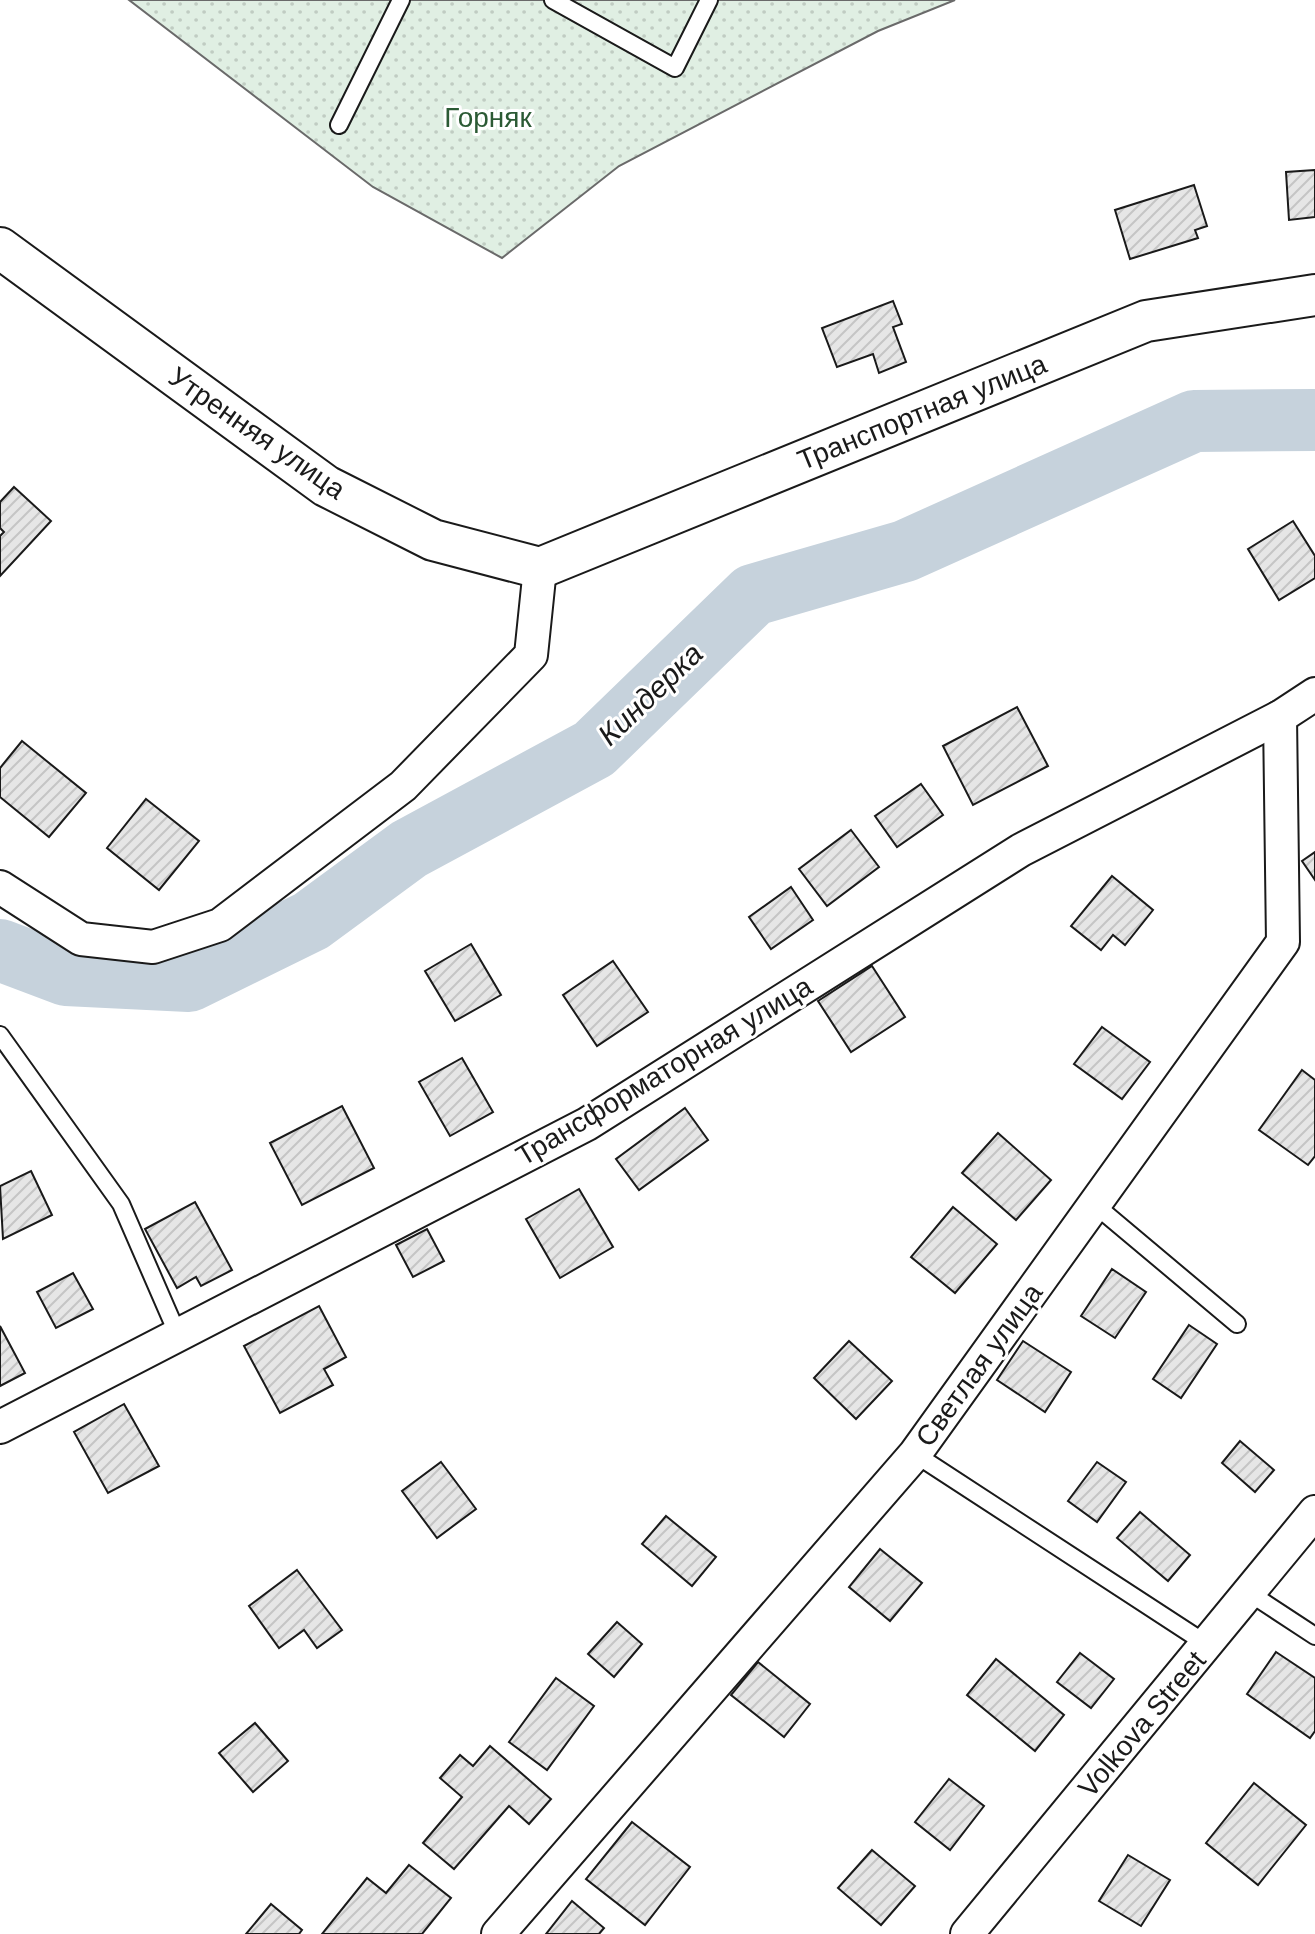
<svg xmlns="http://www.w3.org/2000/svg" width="1315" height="1934" font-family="Helvetica,sans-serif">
  <defs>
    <pattern id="park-dots" width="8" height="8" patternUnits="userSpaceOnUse" patternTransform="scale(2)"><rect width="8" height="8" fill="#e0efe3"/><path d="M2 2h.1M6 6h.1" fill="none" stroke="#c0ccc2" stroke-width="1.8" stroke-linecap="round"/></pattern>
    <pattern id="building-hatch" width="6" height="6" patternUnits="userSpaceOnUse" patternTransform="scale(2)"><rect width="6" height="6" fill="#e6e6e6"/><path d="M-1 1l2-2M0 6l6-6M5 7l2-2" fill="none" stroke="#c5c5c5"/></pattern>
  </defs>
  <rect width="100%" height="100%" fill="#fff"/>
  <polygon fill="url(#park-dots)" stroke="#6a6a6a" stroke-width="2" points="129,0 955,0 878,31 619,166 502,258 373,187"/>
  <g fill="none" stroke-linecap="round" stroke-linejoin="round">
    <polyline stroke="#c6d2dc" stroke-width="62" points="0,950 66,975 189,981 311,921 409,849 594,749 753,595 905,551 1194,421 1315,420"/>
  </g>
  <g fill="url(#building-hatch)" stroke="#1a1a1a" stroke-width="2">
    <polygon points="1315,170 1315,217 1289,220 1286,172"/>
    <polygon points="1194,185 1207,226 1195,230 1198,238 1130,259 1115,210"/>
    <polygon points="893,301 902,324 893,327 906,362 879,373 873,354 837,367 822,328"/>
    <polygon points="14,487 51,521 0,576 0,536 4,532 0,528 0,502"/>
    <polygon points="1293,521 1315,556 1315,578 1279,600 1248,549"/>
    <polygon points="1017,707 1048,766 973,805 943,746"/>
    <polygon points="22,741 86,793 49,837 0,797 0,768"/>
    <polygon points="921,784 943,815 897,847 875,816"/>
    <polygon points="146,799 199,841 159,890 107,848"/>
    <polygon points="851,830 879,867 827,906 799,869"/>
    <polygon points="1315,852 1315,880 1302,861"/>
    <polygon points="1112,876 1153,910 1125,945 1113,935 1101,950 1071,926"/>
    <polygon points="791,887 813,920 771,949 749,917"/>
    <polygon points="471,944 501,995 455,1021 425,971"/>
    <polygon points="613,961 648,1012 597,1046 563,995"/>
    <polygon points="872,966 905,1017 851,1052 818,1001"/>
    <polygon points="1102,1027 1150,1062 1122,1099 1074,1064"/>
    <polygon points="462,1058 493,1112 450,1136 419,1082"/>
    <polygon points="1302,1070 1315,1080 1315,1156 1308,1165 1259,1130"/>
    <polygon points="342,1106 374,1168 302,1205 270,1143"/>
    <polygon points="685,1108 708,1140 639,1190 616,1159"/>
    <polygon points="998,1133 1051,1180 1016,1220 962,1173"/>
    <polygon points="31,1171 52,1215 3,1239 0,1186"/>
    <polygon points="579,1189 613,1247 560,1278 526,1219"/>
    <polygon points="195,1202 232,1270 201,1286 196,1277 177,1288 145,1229"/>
    <polygon points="953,1207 997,1244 955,1293 911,1257"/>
    <polygon points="427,1229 444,1261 413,1277 396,1245"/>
    <polygon points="1112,1269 1146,1292 1115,1338 1081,1316"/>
    <polygon points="73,1273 93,1309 56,1328 37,1292"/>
    <polygon points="319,1306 346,1357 324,1369 333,1385 280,1413 244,1346"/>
    <polygon points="1189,1325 1217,1344 1181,1398 1153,1379"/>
    <polygon points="0,1326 25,1373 0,1386"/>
    <polygon points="849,1341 892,1381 856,1419 814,1378"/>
    <polygon points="1023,1341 1071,1372 1045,1412 997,1380"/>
    <polygon points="124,1404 159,1466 108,1493 74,1432"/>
    <polygon points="1240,1441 1274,1470 1255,1492 1222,1463"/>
    <polygon points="441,1462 476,1509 437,1538 402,1491"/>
    <polygon points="1097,1462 1126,1482 1097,1522 1068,1501"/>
    <polygon points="1140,1512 1190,1555 1168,1581 1117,1538"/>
    <polygon points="666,1516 716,1557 692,1586 642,1544"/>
    <polygon points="880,1549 922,1583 890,1621 849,1587"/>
    <polygon points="297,1570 342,1630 317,1648 304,1630 279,1648 249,1606"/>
    <polygon points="617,1622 642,1644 614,1677 588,1654"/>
    <polygon points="1276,1652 1315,1678 1315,1731 1310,1738 1247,1694"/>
    <polygon points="1080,1653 1114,1679 1091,1708 1057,1682"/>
    <polygon points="996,1659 1064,1715 1035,1751 967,1695"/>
    <polygon points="758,1662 810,1704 784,1737 731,1695"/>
    <polygon points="556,1678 594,1706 547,1770 509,1742"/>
    <polygon points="255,1723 288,1761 253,1792 219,1753"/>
    <polygon points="490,1746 551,1799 529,1824 509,1806 454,1869 423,1843 462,1797 440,1778 460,1755 473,1766"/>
    <polygon points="949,1779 984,1806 950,1850 915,1822"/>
    <polygon points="1254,1783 1306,1825 1258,1885 1206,1843"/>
    <polygon points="632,1822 690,1867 645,1925 586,1879"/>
    <polygon points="872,1850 915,1886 881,1925 838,1888"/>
    <polygon points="1128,1855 1170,1880 1141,1926 1099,1901"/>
    <polygon points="409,1865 451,1898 422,1934 322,1934 367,1878 386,1893"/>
    <polygon points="572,1901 604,1928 599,1934 546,1934"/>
    <polygon points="271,1904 302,1930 299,1934 246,1934"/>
  </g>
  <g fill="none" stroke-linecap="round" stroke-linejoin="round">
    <defs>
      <g id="service">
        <polyline points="553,0 675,68 709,0"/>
        <polyline points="339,125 401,0"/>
        <polyline points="0,1035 121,1204 178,1335"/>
        <polyline points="1094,1204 1237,1324"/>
        <polyline points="915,1454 1208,1645"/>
        <polyline points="1251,1594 1315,1636"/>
      </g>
      <g id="minor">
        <polyline points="0,887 81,939 153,947 220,925 403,786 531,655 540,568"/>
        <polyline points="0,1427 587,1124 1021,850 1280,717 1315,694"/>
        <polyline points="498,1934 915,1454 1283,942 1280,717"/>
        <polyline points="967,1934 1315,1512"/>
      </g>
      <polyline id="tertiary" points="0,248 326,486 433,540 540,568 1146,321 1315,295"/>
    </defs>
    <use href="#service" stroke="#1a1a1a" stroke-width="20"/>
    <use href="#minor" stroke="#1a1a1a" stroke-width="36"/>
    <use href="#tertiary" stroke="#1a1a1a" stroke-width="44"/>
    <use href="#service" stroke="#fff" stroke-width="16"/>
    <use href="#minor" stroke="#fff" stroke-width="32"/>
    <use href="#tertiary" stroke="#fff" stroke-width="40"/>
  </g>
  <g text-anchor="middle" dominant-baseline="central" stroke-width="6" stroke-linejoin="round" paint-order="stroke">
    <g font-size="28" fill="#2b5a34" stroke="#fff">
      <text x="488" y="117">Горняк</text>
    </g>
    <g font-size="28" fill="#1a1a1a" stroke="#fff">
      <text transform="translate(922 412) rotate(-22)">Транспортная улица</text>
      <text transform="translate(257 433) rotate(35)">Утренняя улица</text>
      <text transform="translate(664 1071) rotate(-31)">Трансформаторная улица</text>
      <text transform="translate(979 1365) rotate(-54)">Светлая улица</text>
      <text transform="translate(1142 1724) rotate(-50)">Volkova Street</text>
    </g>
    <g font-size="30" font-style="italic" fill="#1a1a1a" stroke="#fff">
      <text transform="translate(650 694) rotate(-44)">Киндерка</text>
    </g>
  </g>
</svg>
